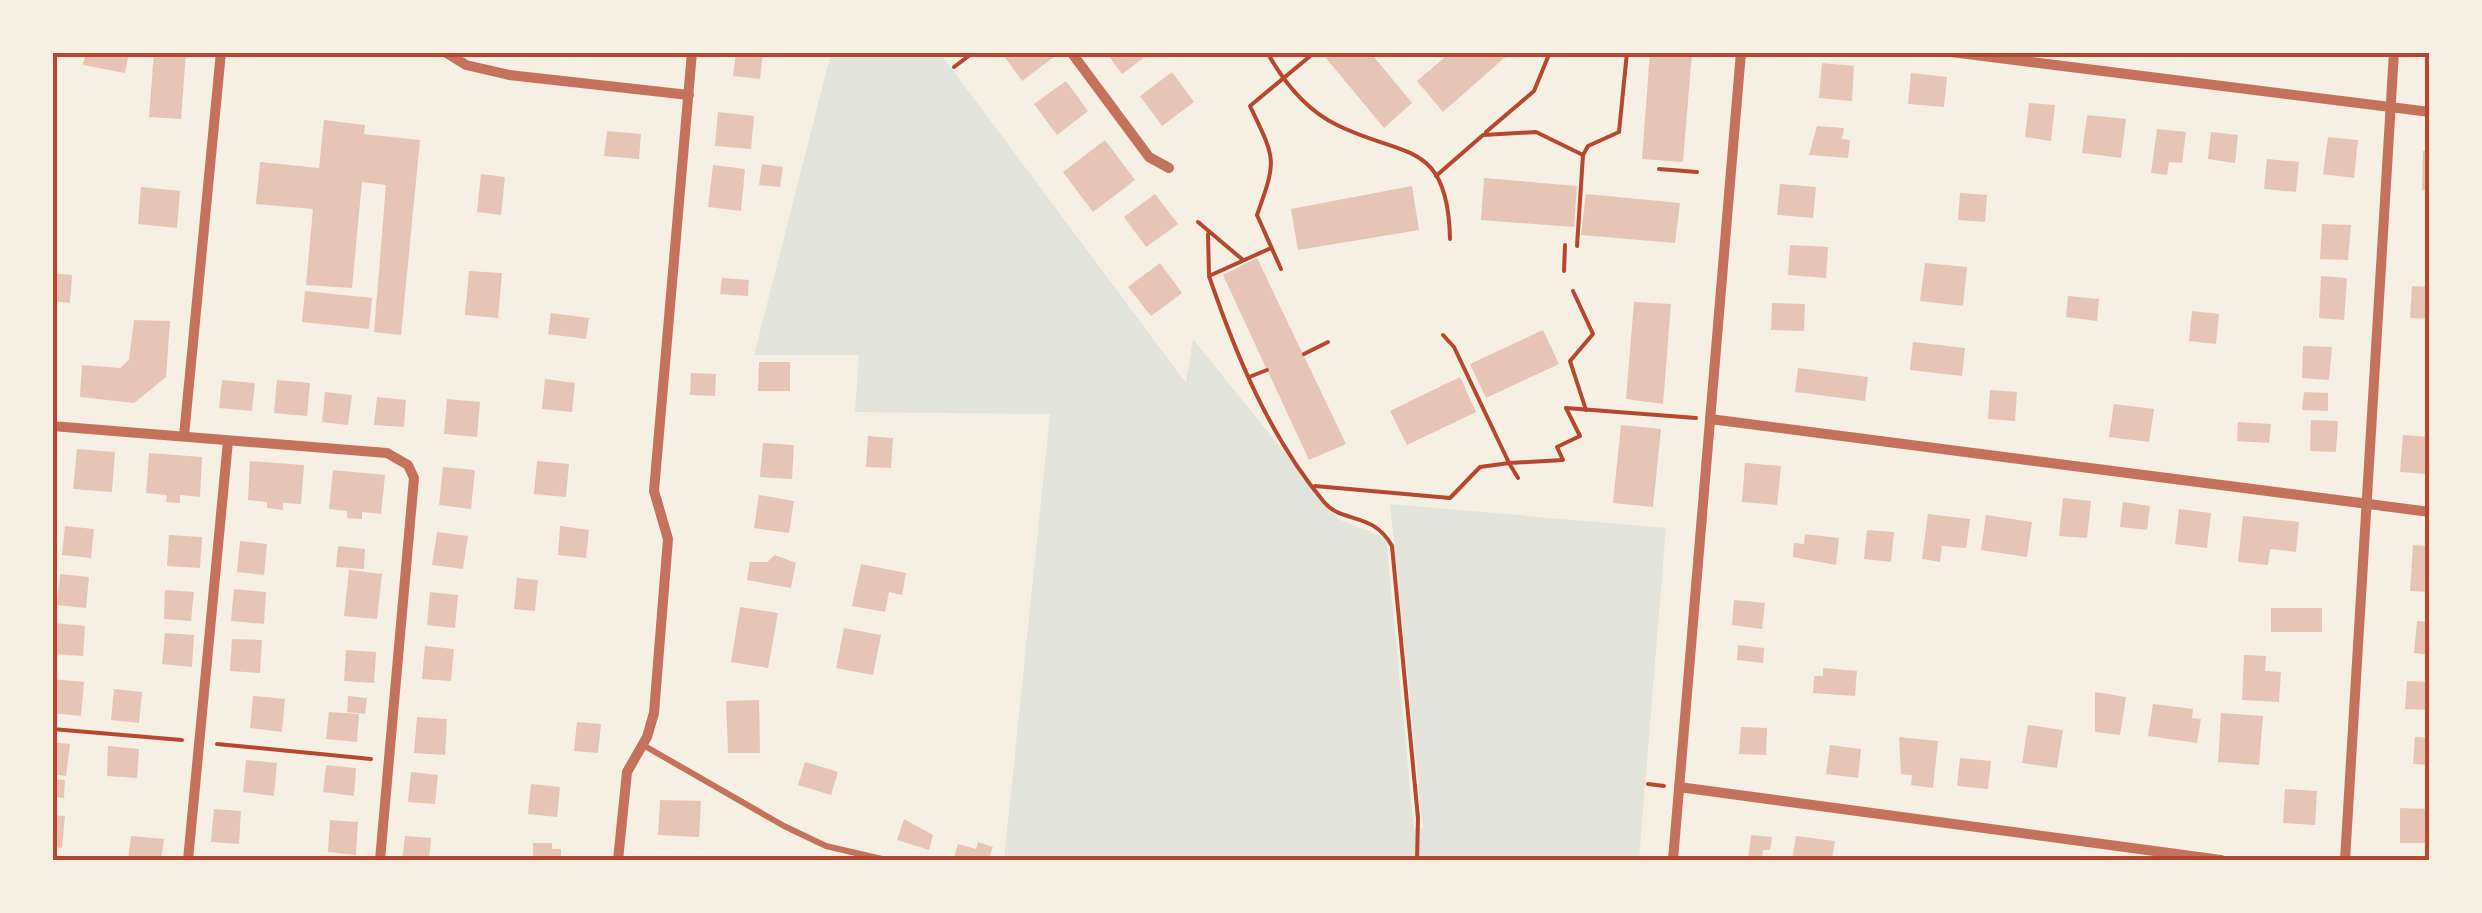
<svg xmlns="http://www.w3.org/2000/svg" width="2482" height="913" font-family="'Sofia Sans Condensed',sans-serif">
  <rect width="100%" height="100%" fill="#f6efe4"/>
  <polygon fill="#e2e4dc" points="831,53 940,53 1186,383 1193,339 1338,519 1386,538 1414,829 1423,828 1390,504 1666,528 1639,860 1004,860 1050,414 855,412 859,355 754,355"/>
  <g fill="#e6c5b7">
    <polygon points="86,52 129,52 125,73 83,65"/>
    <polygon points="154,52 186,52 181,119 149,117"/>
    <polygon points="736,52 763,52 760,79 733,76"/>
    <polygon points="1001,52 1050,52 1054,57 1022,81"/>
    <polygon points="1106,52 1151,52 1122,74"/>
    <polygon points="1321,52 1370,52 1412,103 1384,128"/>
    <polygon points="1451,52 1511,52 1443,112 1417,81"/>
    <polygon points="1650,52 1692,52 1683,162 1642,159"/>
    <polygon points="1822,63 1854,66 1852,101 1819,98"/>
    <polygon points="1172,72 1194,102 1162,126 1140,96"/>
    <polygon points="1911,73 1947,77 1944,107 1908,104"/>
    <polygon points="1066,81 1088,111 1057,135 1034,104"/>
    <polygon points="2029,103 2055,105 2051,141 2025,137"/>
    <polygon points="718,112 754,116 751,149 715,146"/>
    <polygon points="2087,115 2126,119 2121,158 2082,153"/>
    <polygon points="324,120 365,125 364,134 420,140 401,335 374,332 386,185 362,182 352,288 306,285 313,209 256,204 260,162 319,168"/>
    <polygon points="1817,126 1844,128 1842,139 1850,140 1848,158 1809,155"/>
    <polygon points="2157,129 2186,132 2182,163 2169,162 2167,175 2151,173"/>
    <polygon points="607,131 641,134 639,159 604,156"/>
    <polygon points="2211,132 2238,135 2235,163 2208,159"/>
    <polygon points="2328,137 2358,140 2354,178 2323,174"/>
    <polygon points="1105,140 1135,180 1093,212 1063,172"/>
    <polygon points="2423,151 2430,151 2430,191 2422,190"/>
    <polygon points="2267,159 2299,162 2296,192 2264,189"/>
    <polygon points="762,164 783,167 780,187 759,185"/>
    <polygon points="713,165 745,169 741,211 708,207"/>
    <polygon points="481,174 505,177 501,215 477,212"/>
    <polygon points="1484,178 1577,186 1574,227 1481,220"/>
    <polygon points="1780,184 1816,187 1813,218 1777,215"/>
    <polygon points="1412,186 1419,230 1298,250 1291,209"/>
    <polygon points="141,187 180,191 177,228 138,224"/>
    <polygon points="1960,193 1987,195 1985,222 1958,220"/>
    <polygon points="1155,194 1178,224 1146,247 1124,217"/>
    <polygon points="1586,194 1680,203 1675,243 1581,235"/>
    <polygon points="2322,224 2351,225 2348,260 2320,259"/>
    <polygon points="1790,245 1828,247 1826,278 1788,275"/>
    <polygon points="1257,258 1346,444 1309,460 1223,275"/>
    <polygon points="1160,263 1182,293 1151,316 1128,287"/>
    <polygon points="1925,263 1967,267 1963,306 1920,301"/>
    <polygon points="469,271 502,273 498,318 465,315"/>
    <polygon points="52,273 72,275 70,303 52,301"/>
    <polygon points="2321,276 2347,278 2344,320 2319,318"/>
    <polygon points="722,278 749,280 748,296 720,294"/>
    <polygon points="2412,286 2430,287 2430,319 2410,318"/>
    <polygon points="305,291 372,298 369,329 302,322"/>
    <polygon points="2068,296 2099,299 2097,321 2066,317"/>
    <polygon points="1634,302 1671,304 1663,404 1626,399"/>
    <polygon points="1772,303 1805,304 1804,331 1771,330"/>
    <polygon points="2192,311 2219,314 2216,344 2189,341"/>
    <polygon points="551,313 589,318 586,339 548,334"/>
    <polygon points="134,320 170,321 166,377 134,403 80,397 82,365 120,368 129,360"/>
    <polygon points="1543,330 1559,364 1486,398 1470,364"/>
    <polygon points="1913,342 1965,348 1962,376 1910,370"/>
    <polygon points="2303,346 2332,347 2329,380 2302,378"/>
    <polygon points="759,362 790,362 790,391 758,391"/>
    <polygon points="1798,368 1868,377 1865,401 1795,392"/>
    <polygon points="691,373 716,374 715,396 690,395"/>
    <polygon points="1460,377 1476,412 1407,445 1390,411"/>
    <polygon points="545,379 575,383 572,412 542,409"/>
    <polygon points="222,380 255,383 252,411 219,408"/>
    <polygon points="277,380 310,383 307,416 274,413"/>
    <polygon points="1990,390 2017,392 2015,421 1988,419"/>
    <polygon points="325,392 352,395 348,425 322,422"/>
    <polygon points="2304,392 2328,393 2328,411 2302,410"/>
    <polygon points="377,397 406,400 404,427 374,425"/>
    <polygon points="447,399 480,402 477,437 444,434"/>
    <polygon points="2114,404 2154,409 2149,442 2109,437"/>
    <polygon points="2311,420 2338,421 2336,452 2310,451"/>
    <polygon points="2238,422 2271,424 2269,443 2237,441"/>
    <polygon points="1621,425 1661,429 1653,507 1613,503"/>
    <polygon points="2403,435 2430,437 2427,474 2400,472"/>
    <polygon points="868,436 893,438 891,468 866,467"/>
    <polygon points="763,443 794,445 792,479 760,477"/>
    <polygon points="77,449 115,452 112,492 73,489"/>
    <polygon points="149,453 202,457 200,497 180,495 180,503 166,502 167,495 146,493"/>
    <polygon points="250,461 304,465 301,504 283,503 283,510 267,508 267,502 248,500"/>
    <polygon points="537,461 569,464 566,497 534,494"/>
    <polygon points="1745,463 1781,466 1777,505 1742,502"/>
    <polygon points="443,467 475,470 471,509 439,505"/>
    <polygon points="333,470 385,475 381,514 362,512 362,519 347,518 347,511 329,509"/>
    <polygon points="759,495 794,501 789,533 754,528"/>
    <polygon points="2063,498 2091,501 2087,538 2059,536"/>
    <polygon points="2123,502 2150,506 2147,530 2120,527"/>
    <polygon points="2179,509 2211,513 2207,548 2175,544"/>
    <polygon points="1928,514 1970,519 1966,548 1942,546 1940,562 1922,559"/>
    <polygon points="1986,515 2032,522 2027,557 1981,550"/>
    <polygon points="2243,516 2299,522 2296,552 2270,549 2268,565 2238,562"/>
    <polygon points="65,526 94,529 91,558 62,555"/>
    <polygon points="560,526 589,530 586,558 558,555"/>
    <polygon points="1867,530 1894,532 1891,562 1864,559"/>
    <polygon points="437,532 468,536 463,569 432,565"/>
    <polygon points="1805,534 1839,538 1836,565 1793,557 1794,543 1804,544"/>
    <polygon points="169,535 202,537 200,568 167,566"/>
    <polygon points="240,541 267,544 264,575 237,572"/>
    <polygon points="2413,545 2430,546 2430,592 2410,591"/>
    <polygon points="338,546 365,549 364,569 336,567"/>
    <polygon points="775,555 796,563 791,588 747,580 750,562 767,562"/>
    <polygon points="861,564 906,573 902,595 889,592 885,612 852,606"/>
    <polygon points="349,570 382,574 377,619 344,616"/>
    <polygon points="60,574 89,577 86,608 57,605"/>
    <polygon points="517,578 538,580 535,611 514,609"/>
    <polygon points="234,589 266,592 264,624 231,621"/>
    <polygon points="165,590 194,592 191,621 164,619"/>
    <polygon points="430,592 458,595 455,628 427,625"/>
    <polygon points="1734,600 1765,603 1762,629 1732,625"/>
    <polygon points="740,607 778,613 768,668 731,662"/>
    <rect x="2271" y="608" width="51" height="24"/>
    <polygon points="2417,621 2430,622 2430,655 2414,653"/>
    <polygon points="54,623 85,626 83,656 52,654"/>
    <polygon points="844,628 881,635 873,675 836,668"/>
    <polygon points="165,633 194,635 192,667 162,664"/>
    <polygon points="232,639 262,640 260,673 230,671"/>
    <polygon points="1738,645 1764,648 1763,663 1737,660"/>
    <polygon points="425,646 454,649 451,681 422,679"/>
    <polygon points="346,650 376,652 374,683 344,681"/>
    <polygon points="2244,655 2266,656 2265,671 2281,672 2279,702 2242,700"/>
    <polygon points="1823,668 1857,671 1855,696 1813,693 1814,676 1823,676"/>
    <polygon points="52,679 84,682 81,716 52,713"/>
    <polygon points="2407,681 2430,682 2430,710 2405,709"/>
    <polygon points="114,689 142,692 139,723 111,720"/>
    <polygon points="2095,692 2126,697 2120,735 2095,732"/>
    <polygon points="253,696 285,699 282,732 250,728"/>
    <polygon points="348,696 367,698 365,714 347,712"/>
    <polygon points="759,700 760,753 728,753 726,701"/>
    <polygon points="2153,704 2193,709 2192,718 2201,719 2197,743 2148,736"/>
    <polygon points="329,712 359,714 357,742 326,739"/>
    <polygon points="2221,713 2263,716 2259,765 2218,762"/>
    <polygon points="417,717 447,719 445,755 414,753"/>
    <polygon points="577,722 601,724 598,753 574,751"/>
    <polygon points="2028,725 2063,730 2057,768 2022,763"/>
    <polygon points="1741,727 1767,728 1766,755 1739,754"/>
    <polygon points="1899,737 1938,741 1933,788 1911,785 1912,775 1901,774"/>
    <polygon points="2415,737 2430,738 2430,765 2413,764"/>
    <polygon points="52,742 70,744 66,776 52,774"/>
    <polygon points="1830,745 1861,749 1858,778 1826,774"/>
    <polygon points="108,746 139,749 137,778 107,776"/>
    <polygon points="1960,758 1991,761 1988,789 1957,786"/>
    <polygon points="246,760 277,763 274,796 243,792"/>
    <polygon points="805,762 838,772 831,795 798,785"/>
    <polygon points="326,765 356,768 354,796 323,792"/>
    <polygon points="411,772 438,775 435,804 408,802"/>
    <polygon points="52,779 65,780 64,798 52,797"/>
    <polygon points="531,784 560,787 557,817 528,814"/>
    <polygon points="2285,789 2317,791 2315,825 2283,823"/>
    <polygon points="660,800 701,801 699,837 658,835"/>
    <polygon points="2400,808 2430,809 2430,843 2400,843"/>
    <polygon points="214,809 241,811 239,844 211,842"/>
    <polygon points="52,815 65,816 62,848 52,847"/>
    <polygon points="904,819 933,835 929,850 897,840"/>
    <polygon points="330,820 358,822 356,855 328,852"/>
    <polygon points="1751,835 1772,837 1770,850 1763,850 1762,860 1748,860"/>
    <polygon points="131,836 164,839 161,860 128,860"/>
    <polygon points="405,836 431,838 429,860 402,860"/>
    <polygon points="1796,836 1835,841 1832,858 1792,860"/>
    <polygon points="978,842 993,847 988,860 954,858 958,844 976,849"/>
    <polygon points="533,843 552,843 552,849 561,849 561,860 533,860"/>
  </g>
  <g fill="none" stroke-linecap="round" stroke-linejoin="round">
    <g stroke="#b5482f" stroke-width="4">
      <path d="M1267,52C1283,81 1306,110 1337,125C1403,158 1448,139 1450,239"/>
      <polyline points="954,67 974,52"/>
      <polyline points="1486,132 1534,91 1550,52"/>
      <polyline points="1659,169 1697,172"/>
      <polyline points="1436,176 1483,135 1536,132 1583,155"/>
      <polyline points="1198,222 1243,260"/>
      <polyline points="1208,234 1209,274"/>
      <polyline points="1577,246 1583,155 1588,146 1619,132 1627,52"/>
      <path d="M1271,248L1209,276C1236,355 1269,436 1324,502C1342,524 1373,511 1392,546L1418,818L1417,860"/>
      <path d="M1281,269L1257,215C1277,159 1276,160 1250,106L1315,52"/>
      <polyline points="1564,271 1565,245"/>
      <polyline points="1573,291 1593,334 1570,361 1586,410"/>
      <polyline points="1304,354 1328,342"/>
      <polyline points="1249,377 1267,370"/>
      <polyline points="1566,408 1696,418"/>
      <polyline points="1518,478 1509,463 1563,460 1557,447 1580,436 1566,408"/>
      <polyline points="1315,486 1450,498 1480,467 1509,463 1454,347 1443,335"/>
      <polyline points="52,729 182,740"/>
      <polyline points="217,744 371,759"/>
      <polyline points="1648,784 1664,786"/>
    </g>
    <polyline stroke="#c5725c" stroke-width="6" points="643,745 784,826 826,846 886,860"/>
    <g stroke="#c5725c" stroke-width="10">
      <polyline points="445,52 466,65 509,75 689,95"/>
      <polyline points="1071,52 1149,157 1169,168"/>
      <polyline points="1951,52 2430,112"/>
      <polyline points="1710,419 2430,512"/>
      <polyline points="52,426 387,453 408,465 414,478 380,860"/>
      <polyline points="184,436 221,52"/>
      <polyline points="1679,787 2221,860"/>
      <polyline points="188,860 228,441"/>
      <polyline points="618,860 627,772 647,737 654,713 668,539 654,491 692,52"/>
      <polyline points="1673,860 1741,52"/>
      <polyline points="2345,860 2394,52"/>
    </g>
  </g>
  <rect width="2482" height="913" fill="none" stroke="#f6efe4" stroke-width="110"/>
  <rect x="55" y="55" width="2372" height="803" fill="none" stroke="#b5482f" stroke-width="4"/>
</svg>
